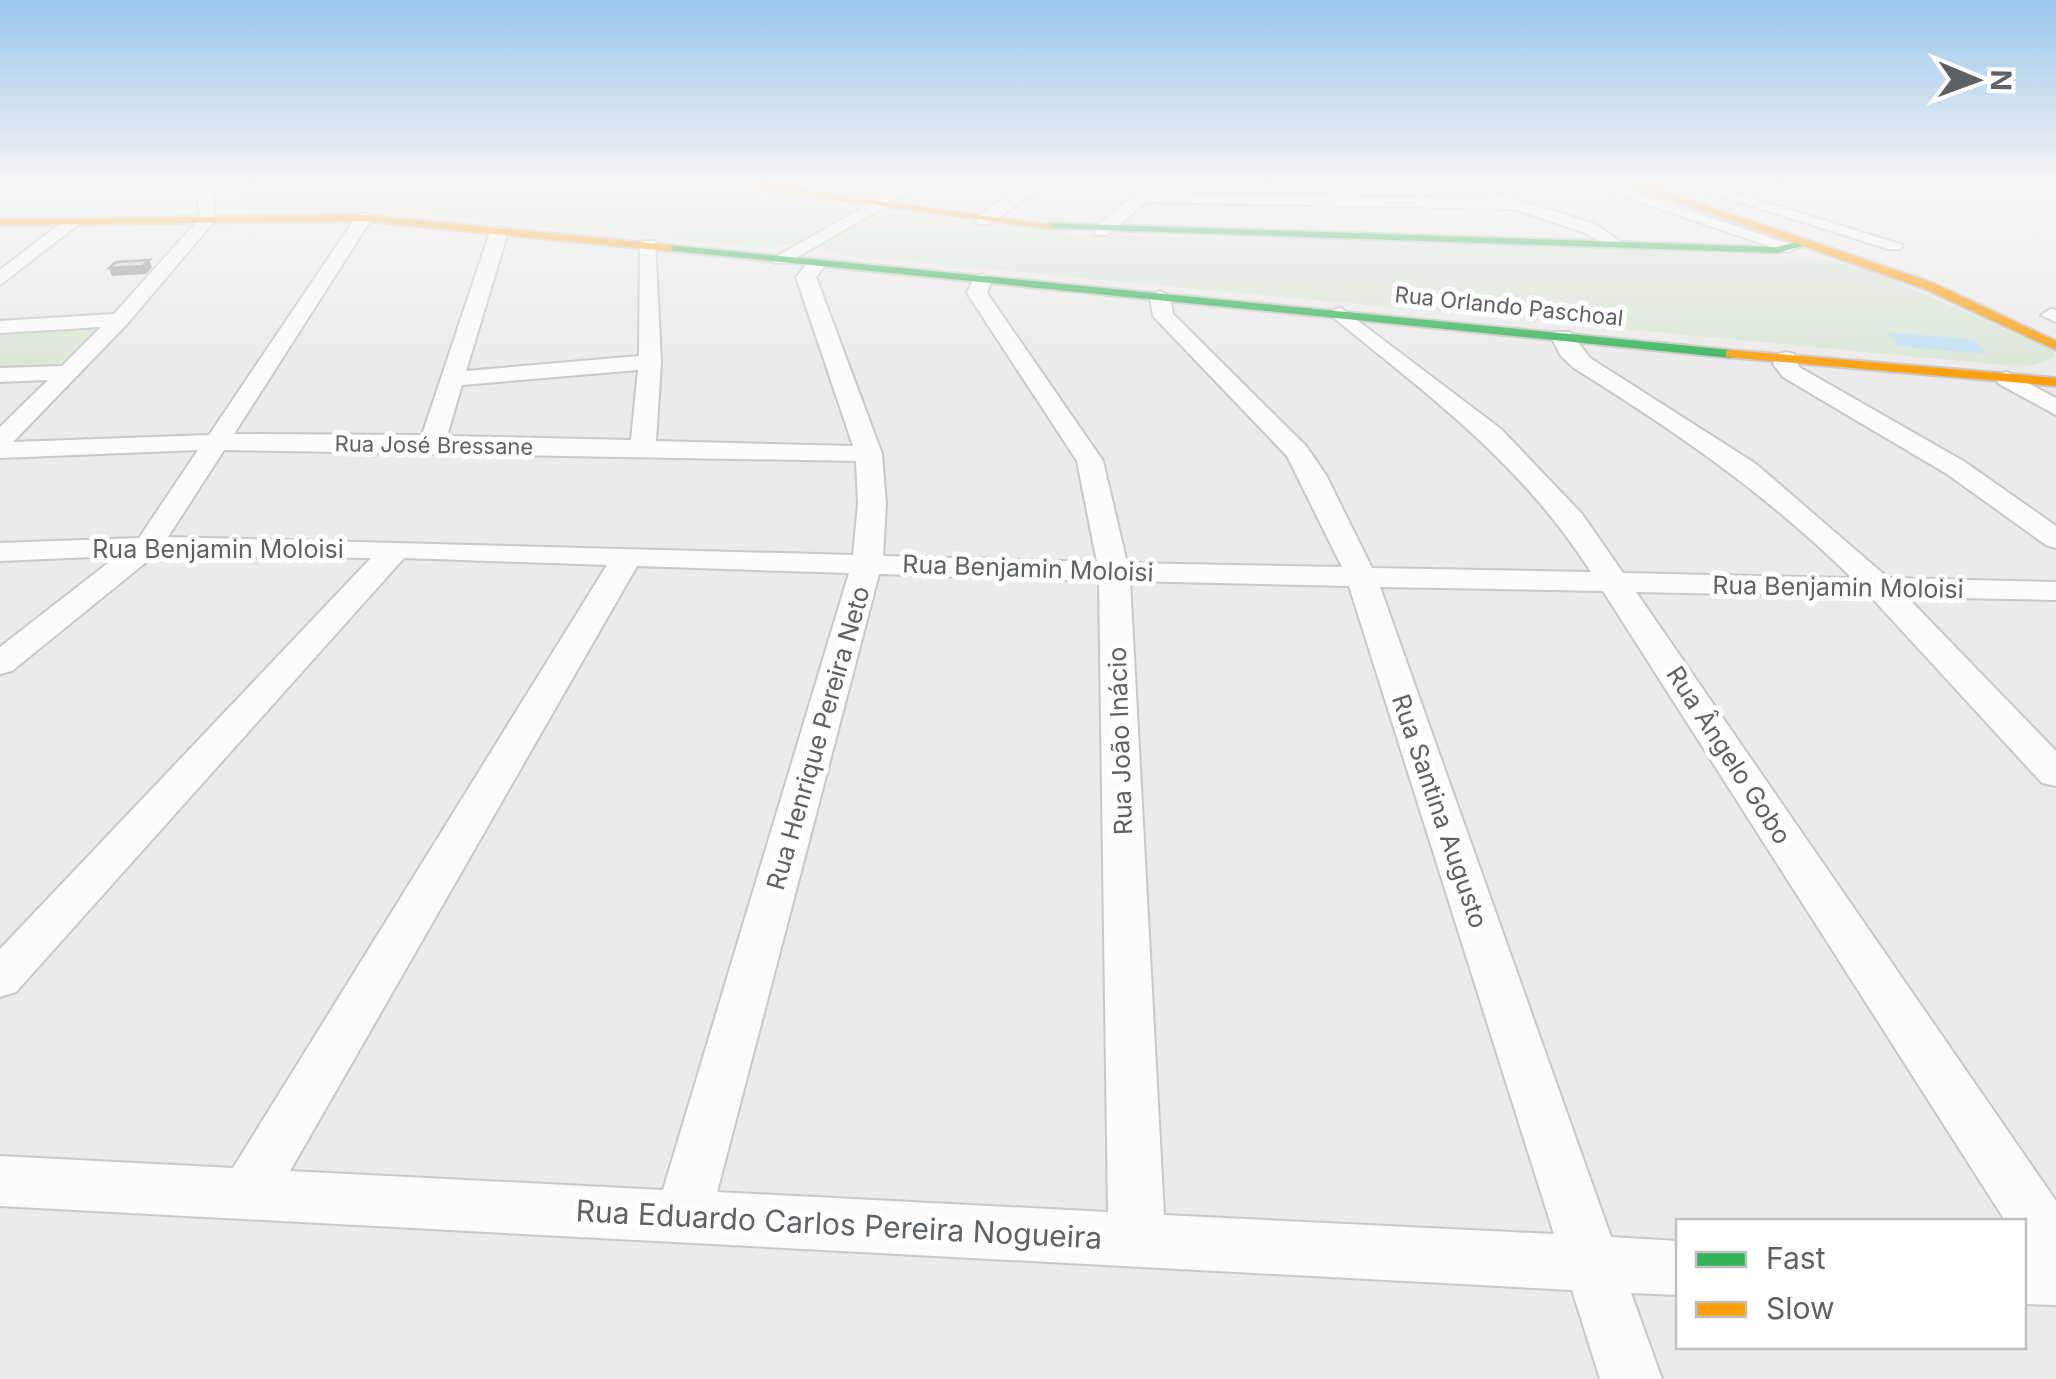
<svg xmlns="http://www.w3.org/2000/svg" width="2056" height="1379" font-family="Inter,sans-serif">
  <rect width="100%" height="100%" fill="#edebe9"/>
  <g fill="#d9e7d6">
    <polygon points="217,182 691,182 856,208 797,243 765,248 377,210 259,211 234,205 230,189"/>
    <polygon points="893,212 1076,234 1513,244 1825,259 1871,271 2052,350 2055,357 2035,365 2015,366 838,255 817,248 873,216"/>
    <polygon points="88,328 96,332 57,366 0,370 0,331"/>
  </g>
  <polygon fill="#c2e0f3" points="1888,332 1975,340 1987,354 1897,346"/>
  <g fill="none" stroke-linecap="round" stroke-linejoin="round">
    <defs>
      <g id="street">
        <path d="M181,182H199L211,190L216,219L127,324L13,442L209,435L358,214L364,213L372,218L234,434L422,435L490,232L499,227L508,232L466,371L639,356L640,245L643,241H655L661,362L656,441L853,446L796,277L810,260H824L826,264L816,277L882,454L886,504L883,556L1097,562L1077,461L967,293L975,276L982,274L992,280L987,293L1103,461L1127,563L1342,567L1287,456L1153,316L1150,297L1160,291L1170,297L1173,314L1306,446L1326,475L1372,568L1591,572C1521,463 1433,399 1334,318V310L1341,308L1501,429L1582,514L1623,573L1852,578C1764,492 1678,433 1574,368L1561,356L1551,337L1554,332H1570L1590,358L1756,464L1888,578L2056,582V600L1907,597L2056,751V786L2042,783L1871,597L1636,592L2056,1201V1305L2024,1304V1222H2006L1603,591L1380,587L1611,1237L1678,1241V1295L1631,1293L1662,1379H1600L1572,1290L0,1206V1156L233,1168L607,565L404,558L16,992L0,997V949L371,558L155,555L12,671L0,674V647L117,556L0,561V543L139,538L198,450L0,458V427L48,380L0,382V368L62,366L101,327L0,333V321L114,314L200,218L197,195ZM638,370L631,440L447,436L462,385ZM224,450L856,461L858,504L853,555L168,537ZM637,566L849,573L663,1190L290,1171ZM879,574L1099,581L1108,1212L717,1192ZM1130,581L1349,586L1554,1234L1164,1215Z"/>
        <polygon points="908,182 927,182 787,263 775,263 772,259"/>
        <polygon points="1031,182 1050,182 989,224 977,224 977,216"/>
        <polygon points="1151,182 1166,184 1157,193 1488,199 1496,193 1595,224 1622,243 1613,248 1583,232 1513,209 1146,202 1107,235 1095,235 1095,227"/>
        <polygon points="1582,182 1606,182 1798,247 1789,252 1783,251"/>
        <polygon points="1677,182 1701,182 1903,245 1900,249 1888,249"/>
        <polygon points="69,217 83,221 0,285 0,270"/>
        <polygon points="2051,309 2056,310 2056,322 2041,315"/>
        <polygon points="1786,352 1794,354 1799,367 1965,462 2056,526 2056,548 2046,545 1947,474 1783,377 1773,364 1778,354"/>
        <polygon points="2007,372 2056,398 2056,415 1999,384 1996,379 1999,374"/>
      </g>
      <g id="fast">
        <polygon points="1050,223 1776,247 1808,240 1814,243 1776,253 1046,228"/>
        <polygon points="668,245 1731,350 1738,354 1731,358 664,250"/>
      </g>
      <g id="slow">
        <polygon points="712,182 740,182 1055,226 1050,229"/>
        <polygon points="1622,182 1637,182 1933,283 2056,341 2056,350 1925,289"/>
        <polygon points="364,215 668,245 674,248 668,251 364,221 0,225 0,219"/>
        <polygon points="1731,350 2056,378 2056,386 1726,357 1726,351"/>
      </g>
    </defs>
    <use href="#street" stroke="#c8c8c8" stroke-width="4"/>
    <use href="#fast" stroke="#c7c8c8" stroke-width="4"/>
    <use href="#slow" stroke="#c7c8c8" stroke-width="4"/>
    <use href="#street" fill="#fcfcfc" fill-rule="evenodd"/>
    <use href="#fast" fill="#30b455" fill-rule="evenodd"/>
    <use href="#slow" fill="#ff9f0a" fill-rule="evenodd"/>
  </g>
  <polygon fill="#949392" points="149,260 152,267 146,274 112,276 109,268"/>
  <polygon fill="#d4d2d1" stroke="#949392" stroke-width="2.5" points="149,260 142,266 109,268 116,262"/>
  <linearGradient id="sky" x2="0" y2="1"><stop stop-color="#99c6ec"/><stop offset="0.49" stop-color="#f7f6f5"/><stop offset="1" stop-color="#f7f6f5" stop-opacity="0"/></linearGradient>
  <rect width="2056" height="375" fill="url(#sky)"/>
  <g text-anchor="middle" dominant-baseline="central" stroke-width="10" stroke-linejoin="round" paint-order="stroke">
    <g font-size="22" fill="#5e6265" stroke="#fff">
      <text transform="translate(1509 306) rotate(6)">Rua Orlando Paschoal</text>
      <text transform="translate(434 445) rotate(1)">Rua José Bressane</text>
    </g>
    <g font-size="25" fill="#5e6265" stroke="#fff">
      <text x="218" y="549">Rua Benjamin Moloisi</text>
      <text transform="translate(1028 568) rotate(2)">Rua Benjamin Moloisi</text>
      <text transform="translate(1838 587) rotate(1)">Rua Benjamin Moloisi</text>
      <text transform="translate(818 738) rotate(-74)">Rua Henrique Pereira Neto</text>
      <text transform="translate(1120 741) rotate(-92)">Rua João Inácio</text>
      <text transform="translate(1729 755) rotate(57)">Rua Ângelo Gobo</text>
      <text transform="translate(1440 811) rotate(71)">Rua Santina Augusto</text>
    </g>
    <g font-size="30" fill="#5e6265" stroke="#fff">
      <text transform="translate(839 1224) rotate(3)">Rua Eduardo Carlos Pereira Nogueira</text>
    </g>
  </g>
  <rect x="1676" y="1219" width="350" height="130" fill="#ffffff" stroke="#bfc0c1" stroke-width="2.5"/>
  <rect x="1696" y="1252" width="50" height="15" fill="#30b455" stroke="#bfc0c1" stroke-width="2.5"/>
  <text x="1766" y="1269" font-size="30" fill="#5e6265">Fast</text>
  <rect x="1696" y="1302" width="50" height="15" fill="#ff9f0a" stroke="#bfc0c1" stroke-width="2.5"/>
  <text x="1766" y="1319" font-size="30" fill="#5e6265">Slow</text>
  <g transform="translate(1976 80) rotate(91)" stroke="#ffffff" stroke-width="8" paint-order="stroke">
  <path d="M0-8L18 38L0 25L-18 38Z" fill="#5e6265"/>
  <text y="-15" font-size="28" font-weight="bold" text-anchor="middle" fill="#5e6265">N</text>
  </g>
</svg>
